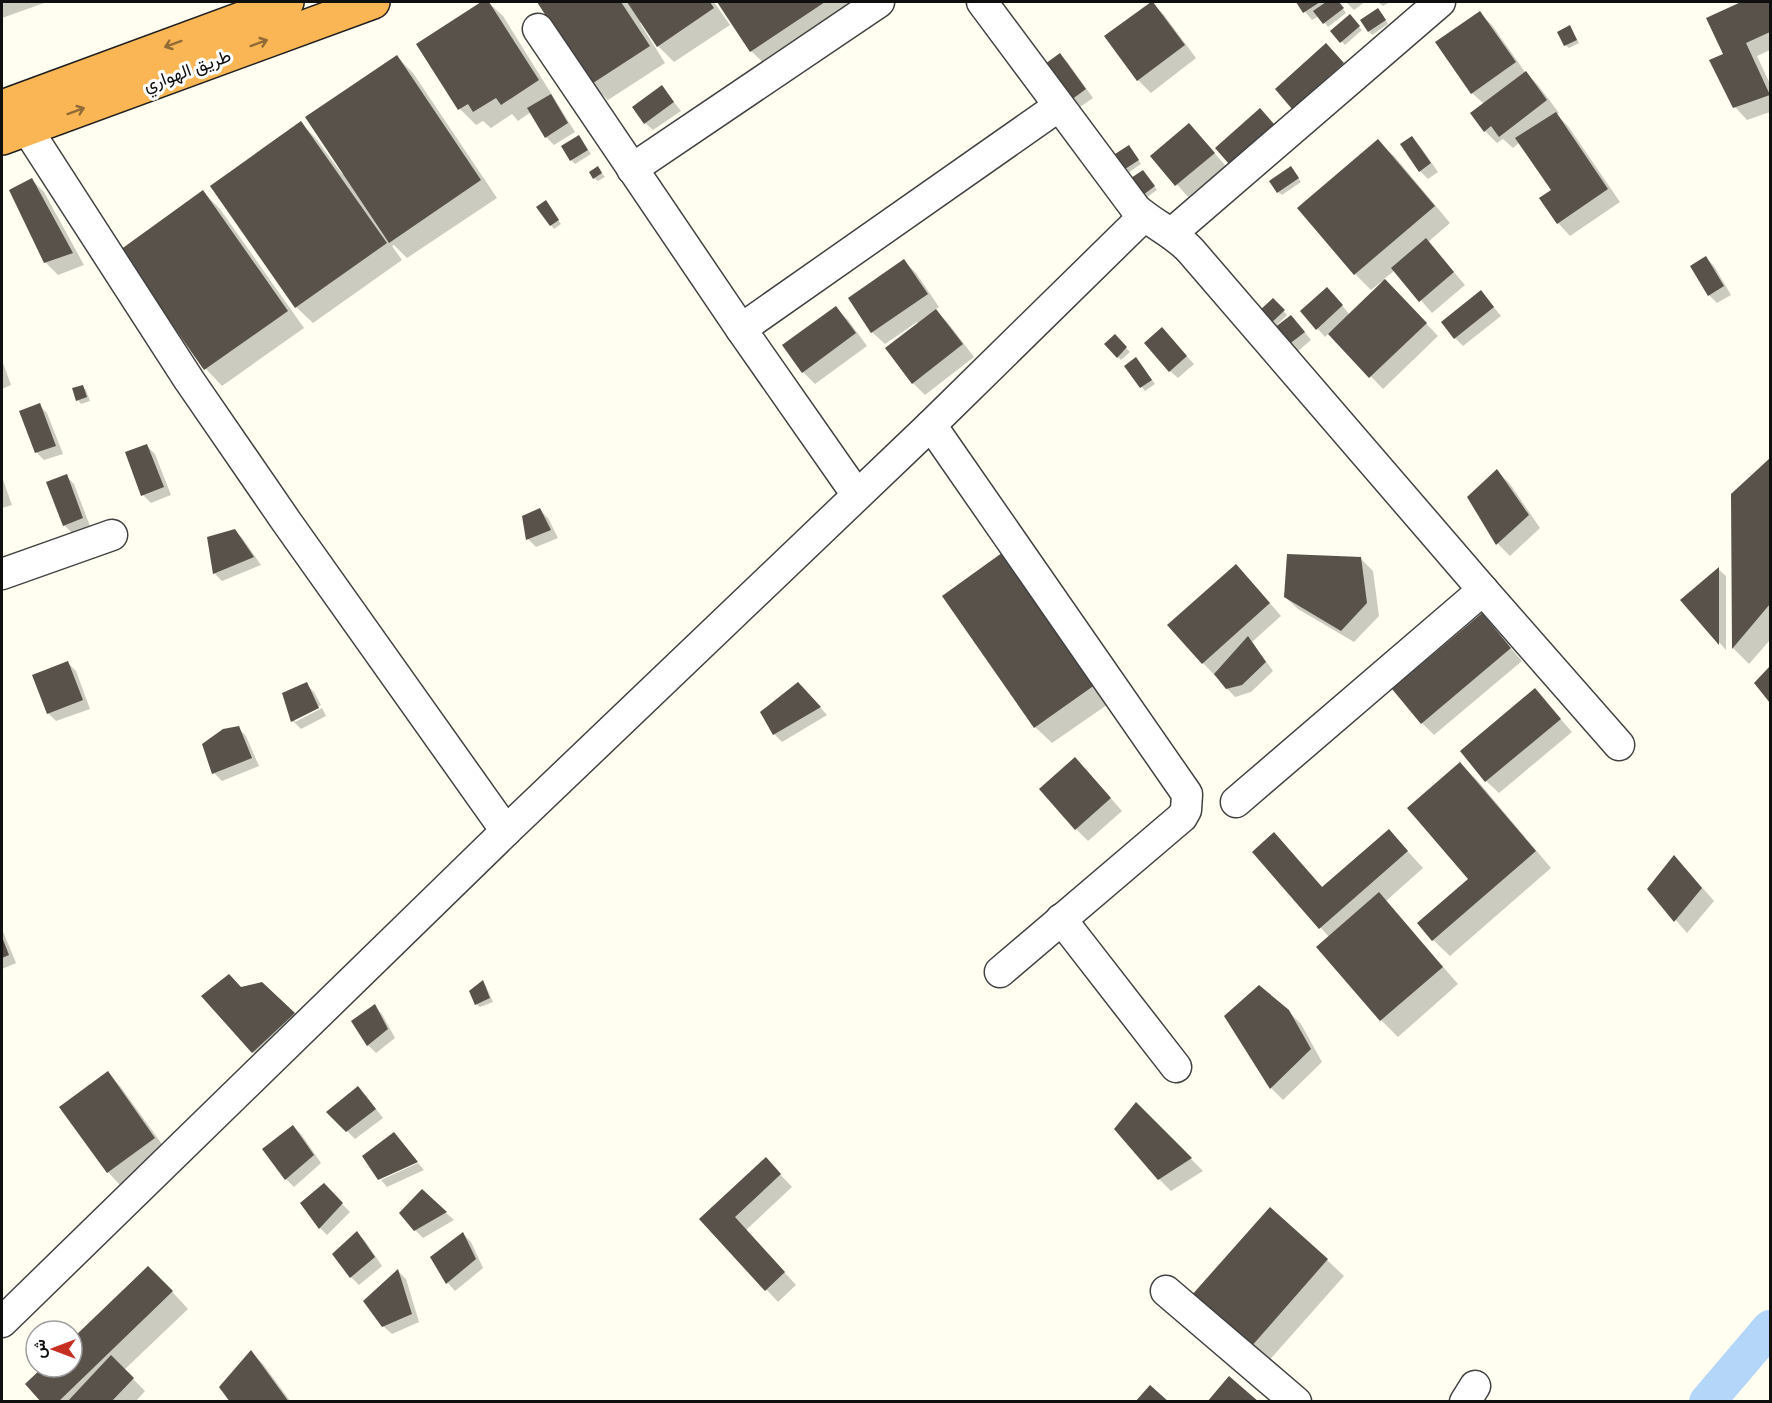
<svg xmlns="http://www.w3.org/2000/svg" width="1772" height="1403" font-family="Merriweather,Vazirmatn,serif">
  <rect width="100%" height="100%" fill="#fffef1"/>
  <g fill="#0003">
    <polygon points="2,2 47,2 2,18"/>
    <polygon points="483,2 488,2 503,16 575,132 554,145 546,137 531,112 518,121 512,114 491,128 483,121 476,125 460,109 418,44"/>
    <polygon points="541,2 714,2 730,25 674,62 658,46 642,22 640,23 665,63 608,100 591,84 539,3"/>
    <polygon points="719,2 866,2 768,67 751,51"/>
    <polygon points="1297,2 1325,2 1326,4 1329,2 1338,2 1346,13 1328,27 1319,16 1312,20"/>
    <polygon points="1346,2 1365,2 1354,10"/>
    <polygon points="1744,2 1770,2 1770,50 1757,56 1770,84 1770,112 1747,120 1735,107 1711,61 1725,55 1708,19"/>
    <polygon points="1152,3 1164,15 1196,58 1151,93 1138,80 1106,37"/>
    <polygon points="1379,3 1379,2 1390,2 1383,6"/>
    <polygon points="1479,13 1492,25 1525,72 1538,85 1559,113 1557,115 1568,126 1620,202 1570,236 1558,223 1541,199 1553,190 1520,142 1513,148 1503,139 1497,143 1485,131 1484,104 1472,93"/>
    <polygon points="1382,14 1388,24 1372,35 1369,31"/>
    <polygon points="1353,20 1362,30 1345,45 1332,31"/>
    <polygon points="1570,27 1579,43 1569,48 1565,45"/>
    <polygon points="1060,55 1068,63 1093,98 1080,107 1072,99"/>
    <polygon points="397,57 413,73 497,198 407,258 394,245 392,246 402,260 313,323 296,307 301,123 317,140 342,174 344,173"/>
    <polygon points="1338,58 1355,76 1305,120 1277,89"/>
    <polygon points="662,87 681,111 653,130 645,123"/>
    <polygon points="1268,118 1281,133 1238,171 1230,163"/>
    <polygon points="1189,125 1226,166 1188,197 1152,156"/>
    <polygon points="579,137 591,154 575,164 571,160"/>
    <polygon points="1412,138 1420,146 1438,172 1428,179 1420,171"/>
    <polygon points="1378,141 1395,157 1450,223 1428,242 1465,285 1432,313 1395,270 1384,279 1438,336 1383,389 1329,333 1325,337 1302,311 1335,297 1350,315 1382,284 1381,282 1371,290 1355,274"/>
    <polygon points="1132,150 1141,164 1129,172 1126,168"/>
    <polygon points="597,167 605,177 598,181 594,178"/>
    <polygon points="1294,172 1301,182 1282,195 1278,192"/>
    <polygon points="1146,175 1157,190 1147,197 1144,194"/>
    <polygon points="32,180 44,192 84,265 58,275 45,262"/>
    <polygon points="203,192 220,209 304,328 222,386 206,369 122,250"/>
    <polygon points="549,206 561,224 554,229 551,225"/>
    <polygon points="1706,258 1714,266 1731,295 1717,303 1709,295 1692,267"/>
    <polygon points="904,261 916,273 939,307 935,310 948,323 974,357 925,395 913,383 918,324 917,322 885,344 872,332"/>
    <polygon points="1273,300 1287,315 1275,327 1260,312"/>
    <polygon points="1488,300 1501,316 1463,346 1455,338"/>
    <polygon points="835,308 848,320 867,346 815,384 803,372"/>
    <polygon points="1299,325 1311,340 1297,352 1289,344"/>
    <polygon points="1115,336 1130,352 1121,360 1106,344"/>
    <polygon points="1169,337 1194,364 1178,378 1170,371"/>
    <polygon points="2,360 11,385 2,389"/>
    <polygon points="1139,362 1155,384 1145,391 1126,366"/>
    <polygon points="82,386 86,390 90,401 81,404 78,400 74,389"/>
    <polygon points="39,405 47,413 63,454 44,460 36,452"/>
    <polygon points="147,446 155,454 171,495 151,503 143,495"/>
    <polygon points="1770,460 1770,640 1749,664 1733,648 1732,495"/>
    <polygon points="1497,471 1510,484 1540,528 1510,556 1498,544 1469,497"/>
    <polygon points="66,476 74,484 90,526 72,533 64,525"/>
    <polygon points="2,477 12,505 2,508"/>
    <polygon points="540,510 548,518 558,538 536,547 528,539"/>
    <polygon points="235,531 243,539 261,565 222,581 214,573"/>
    <polygon points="1005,552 1114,700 1052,743 1035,727"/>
    <polygon points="1360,558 1373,571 1379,616 1354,642 1298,609 1285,597"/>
    <polygon points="1718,569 1726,576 1726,650 1682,600"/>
    <polygon points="1248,578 1281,616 1252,642 1273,671 1251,692 1235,697 1203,663"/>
    <polygon points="1482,615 1522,661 1434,735 1422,723"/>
    <polygon points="68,663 76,671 90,709 56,721 48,713"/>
    <polygon points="306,684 314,692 321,705 295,719 295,722 322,708 326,716 301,729 293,721 284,694"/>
    <polygon points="1535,690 1572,732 1499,793 1486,781"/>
    <polygon points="806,692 827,715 782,742 774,734"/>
    <polygon points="238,728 246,736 259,766 222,781 214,773"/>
    <polygon points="1460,764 1477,780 1551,868 1450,956 1433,940 1470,879"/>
    <polygon points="1087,771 1122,811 1088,841 1076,829"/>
    <polygon points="1389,831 1423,868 1386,901 1458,984 1398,1037 1381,1020 1318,947 1329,937 1254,852 1274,834 1323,888"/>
    <polygon points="1686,869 1714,901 1687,933 1649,889"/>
    <polygon points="2,929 16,963 2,969"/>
    <polygon points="483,982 486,986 493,1002 480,1007 476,1004"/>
    <polygon points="242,989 294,1014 306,1026 265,1064 253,1052"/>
    <polygon points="374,1006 382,1014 395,1038 376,1053 368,1045"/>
    <polygon points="1288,1011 1301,1024 1322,1062 1283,1100 1271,1088"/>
    <polygon points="108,1073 120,1086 167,1151 120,1185 108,1172"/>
    <polygon points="366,1096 383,1118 355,1139 328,1112"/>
    <polygon points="1136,1104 1203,1171 1171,1191 1159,1179"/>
    <polygon points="293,1127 301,1134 321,1163 294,1187 286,1179"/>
    <polygon points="418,1163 424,1170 387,1187 381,1180"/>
    <polygon points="778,1172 792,1187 746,1230 796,1285 778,1302 701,1219"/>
    <polygon points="323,1185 350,1212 327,1235 320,1228"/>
    <polygon points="422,1191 454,1220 423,1238 415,1230"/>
    <polygon points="357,1233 365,1241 382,1266 359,1285 351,1277"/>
    <polygon points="463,1234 471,1242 483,1268 455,1291 448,1283 432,1257"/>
    <polygon points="1327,1260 1344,1276 1267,1363 1210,1312"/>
    <polygon points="398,1271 406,1279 419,1322 392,1334 383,1326"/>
    <polygon points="165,1284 188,1309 124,1370 145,1391 135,1402 43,1402 45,1367 72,1367 72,1341"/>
    <polygon points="251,1352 263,1364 291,1402 232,1402"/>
  </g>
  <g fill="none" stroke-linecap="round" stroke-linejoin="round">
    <polyline stroke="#b4d6f9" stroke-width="36" points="1707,1402 1770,1328"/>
  </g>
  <g fill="#58524b">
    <polygon points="481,2 489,2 539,80 501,105 496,98 473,112 468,104 458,110 416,44"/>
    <polygon points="537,2 621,2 650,46 590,85"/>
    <polygon points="627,2 710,2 714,8 657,47"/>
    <polygon points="717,2 825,2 750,52"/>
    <polygon points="1151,2 1153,2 1185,45 1137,81 1104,36"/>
    <polygon points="1296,2 1320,2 1303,13"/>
    <polygon points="1326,2 1339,2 1344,8 1323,24 1313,11"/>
    <polygon points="1741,2 1770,2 1770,32 1746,43 1770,95 1733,108 1709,60 1723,54 1706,18"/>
    <polygon points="1378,8 1386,20 1368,32 1360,20"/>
    <polygon points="1480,11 1516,62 1471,94 1435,42"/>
    <polygon points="1350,14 1360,26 1340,43 1330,31"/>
    <polygon points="1570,25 1577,40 1564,46 1557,32"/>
    <polygon points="1326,43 1344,63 1292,109 1275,89"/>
    <polygon points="1060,53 1086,89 1071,100 1045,64"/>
    <polygon points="397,55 481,180 389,243 305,117"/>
    <polygon points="1526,71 1547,100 1499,137 1491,126 1484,132 1470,113"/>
    <polygon points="662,85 674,102 644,124 632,107"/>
    <polygon points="551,94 568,123 545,138 527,108"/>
    <polygon points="1260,108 1274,124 1229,164 1215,148"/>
    <polygon points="1556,112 1608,189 1557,224 1539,198 1551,190 1515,138"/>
    <polygon points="301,121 387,243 295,308 210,186"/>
    <polygon points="1189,123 1215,153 1175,186 1150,156"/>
    <polygon points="579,135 588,150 570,161 561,146"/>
    <polygon points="1412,136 1431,163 1419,172 1400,144"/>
    <polygon points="1378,139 1435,206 1354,275 1297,208"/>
    <polygon points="1129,145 1139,160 1125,169 1115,154"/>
    <polygon points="598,166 602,173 593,179 589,172"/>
    <polygon points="1291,166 1299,178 1277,193 1269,181"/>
    <polygon points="1143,170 1155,186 1143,195 1131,178"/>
    <polygon points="32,178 73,253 44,263 9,190"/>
    <polygon points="203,190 288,311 204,370 120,250"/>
    <polygon points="546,200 559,220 550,226 536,207"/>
    <polygon points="1426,238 1454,272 1419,302 1391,268"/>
    <polygon points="1706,256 1724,286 1708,296 1690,266"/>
    <polygon points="904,259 928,294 871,333 848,298"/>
    <polygon points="1385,279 1427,323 1369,378 1328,334"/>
    <polygon points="1327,287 1343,305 1316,330 1300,311"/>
    <polygon points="1481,290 1494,307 1454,339 1441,322"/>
    <polygon points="1273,298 1285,310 1270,324 1258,312"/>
    <polygon points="836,306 856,333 802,373 782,345"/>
    <polygon points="936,309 963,344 912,384 885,348"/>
    <polygon points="1291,315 1305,332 1288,345 1274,328"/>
    <polygon points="1162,327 1187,356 1169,372 1144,343"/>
    <polygon points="1115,334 1127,347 1117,358 1104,344"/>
    <polygon points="1136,357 1152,380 1140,388 1124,366"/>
    <polygon points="83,385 87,397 76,401 72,388"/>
    <polygon points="40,403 56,446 35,453 19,411"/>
    <polygon points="147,444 164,487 141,496 125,452"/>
    <polygon points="1770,458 1770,604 1732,649 1731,494"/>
    <polygon points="1497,469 1529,515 1496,545 1467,497"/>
    <polygon points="67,474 83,518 63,526 46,482"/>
    <polygon points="540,508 551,530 526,540 522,516"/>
    <polygon points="235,529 254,557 213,574 207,537"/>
    <polygon points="1006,550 1099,682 1034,728 942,596"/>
    <polygon points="1287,554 1361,557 1367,603 1341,631 1284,597"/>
    <polygon points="1236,564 1270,603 1202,664 1167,625"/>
    <polygon points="1719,567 1719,645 1680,600"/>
    <polygon points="1482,613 1511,648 1421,724 1392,689"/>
    <polygon points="1248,636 1266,662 1242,685 1226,689 1214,674"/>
    <polygon points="68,661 83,700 47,714 32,675"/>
    <polygon points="1770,666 1770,703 1754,683"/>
    <polygon points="307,682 319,708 291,722 282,693"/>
    <polygon points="798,682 821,707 773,735 760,712"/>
    <polygon points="1535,688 1561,719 1485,782 1460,751"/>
    <polygon points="239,726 252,758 212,774 202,744 223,729"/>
    <polygon points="1075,757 1111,798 1075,830 1039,789"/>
    <polygon points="1460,762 1536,851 1432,941 1417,923 1468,879 1407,808"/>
    <polygon points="1389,829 1408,851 1319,929 1252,852 1274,832 1322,887"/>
    <polygon points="1674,855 1702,888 1674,922 1647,889"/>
    <polygon points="1379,892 1443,967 1380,1021 1316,947"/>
    <polygon points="2,937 9,955 2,958"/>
    <polygon points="229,974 241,987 262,982 295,1013 252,1053 201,996"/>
    <polygon points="483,980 490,998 475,1005 469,991"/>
    <polygon points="1259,985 1289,1010 1311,1049 1270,1089 1224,1016"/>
    <polygon points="375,1004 388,1029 367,1046 351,1021"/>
    <polygon points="108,1071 155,1138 107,1173 59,1107"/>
    <polygon points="358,1086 376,1109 346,1132 326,1112"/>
    <polygon points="1136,1102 1192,1158 1158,1180 1114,1129"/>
    <polygon points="293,1125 314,1155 285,1180 262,1149"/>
    <polygon points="394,1132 418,1162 378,1180 362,1156"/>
    <polygon points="766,1157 781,1174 735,1217 785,1272 765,1291 699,1219"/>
    <polygon points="324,1183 343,1203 319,1229 300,1203"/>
    <polygon points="422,1189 447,1212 414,1231 399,1213"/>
    <polygon points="1270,1207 1328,1259 1250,1348 1191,1296"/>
    <polygon points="357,1231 375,1257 350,1278 332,1254"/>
    <polygon points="463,1232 476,1259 446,1284 430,1257"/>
    <polygon points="148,1266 173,1291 58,1402 41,1402 25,1384 43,1367 72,1367 72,1339"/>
    <polygon points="398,1269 412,1314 382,1327 363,1301"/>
    <polygon points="251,1350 289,1402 230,1402 219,1387"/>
    <polygon points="111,1355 134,1378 111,1402 67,1402"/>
    <polygon points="1229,1376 1259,1402 1207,1402"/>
    <polygon points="1150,1385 1169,1402 1135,1402"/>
  </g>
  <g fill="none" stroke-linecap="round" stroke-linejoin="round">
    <defs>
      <g id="minor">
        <path d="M982,2L1136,209C1154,225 1175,233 1191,251L1483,590L1619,745"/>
        <polyline points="538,29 741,329 857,495"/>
        <polyline points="27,129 189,380 286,521 506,831"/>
        <polyline points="632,169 879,2"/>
        <polyline points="1172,233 1440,2"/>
        <polyline points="741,329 1059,106"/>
        <polyline points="931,425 1187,794 1186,810 1182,817 1000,972"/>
        <polyline points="2,574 112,535"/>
        <polyline points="1236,802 1483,590"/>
        <polyline points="1061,919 1176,1067"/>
        <polyline points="1166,1291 1296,1402"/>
        <polyline points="2,1322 506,831 931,425 1144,216"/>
        <polyline points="1465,1402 1475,1386"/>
      </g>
      <g id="highway">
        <polyline points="2,107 287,2"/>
        <polyline points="2,138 373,2"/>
      </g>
    </defs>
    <use href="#minor" stroke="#424242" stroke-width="33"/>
    <use href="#highway" stroke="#202020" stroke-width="36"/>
    <use href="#minor" stroke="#fff" stroke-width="30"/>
    <use href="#highway" stroke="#fab655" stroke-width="33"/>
  </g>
  <defs><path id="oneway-shaft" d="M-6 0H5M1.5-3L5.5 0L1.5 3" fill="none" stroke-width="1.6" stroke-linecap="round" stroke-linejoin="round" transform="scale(1.5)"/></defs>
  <g stroke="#906b36">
    <use href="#oneway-shaft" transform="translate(259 43) rotate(-20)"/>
    <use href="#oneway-shaft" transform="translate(173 44) rotate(160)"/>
    <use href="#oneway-shaft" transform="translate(76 111) rotate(-20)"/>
  </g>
  <g text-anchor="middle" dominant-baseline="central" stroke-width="6" stroke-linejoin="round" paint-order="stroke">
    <g font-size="18" fill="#0f0f0f" stroke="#fff">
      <text transform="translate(187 70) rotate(-20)">طريق الهواري</text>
    </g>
  </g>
  <rect width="1772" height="1403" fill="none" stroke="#0f0f0f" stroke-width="6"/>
  <g transform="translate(54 1349) rotate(270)"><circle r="28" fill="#ffffff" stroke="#9f9f9f" stroke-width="1.5"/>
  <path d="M0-4.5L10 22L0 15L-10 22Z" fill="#c62e21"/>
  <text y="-9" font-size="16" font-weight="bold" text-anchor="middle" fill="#0f0f0f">ش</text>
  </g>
</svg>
